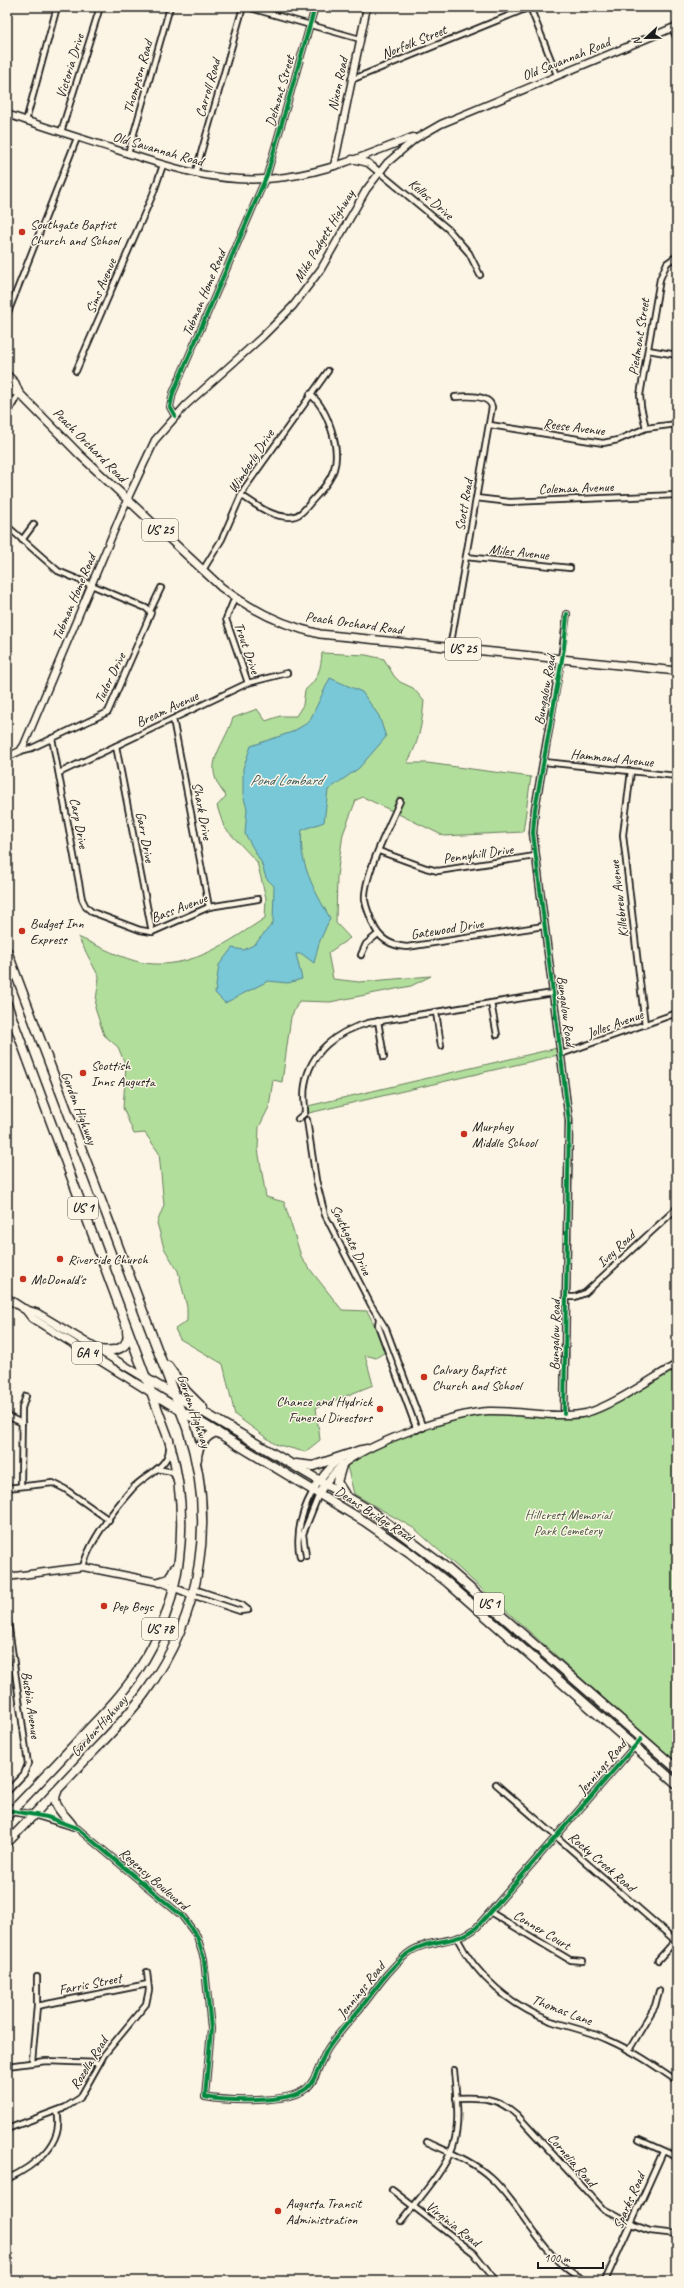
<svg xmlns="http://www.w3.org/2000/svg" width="684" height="2288" font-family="Caveat,sans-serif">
  <rect width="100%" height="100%" fill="#fcf5e5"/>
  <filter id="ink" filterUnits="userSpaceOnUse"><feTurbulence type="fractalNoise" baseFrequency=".025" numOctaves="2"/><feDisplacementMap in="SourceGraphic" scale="8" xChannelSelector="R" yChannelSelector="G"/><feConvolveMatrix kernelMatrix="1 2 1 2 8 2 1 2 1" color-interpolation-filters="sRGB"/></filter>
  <g filter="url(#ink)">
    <g fill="#b2de9c" stroke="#677d5c">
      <path d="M322,653L366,655L384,659L394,676L400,682L413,688L424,701C422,724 419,743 407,763H427L531,777L523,832L444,836L363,797L356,800L343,834L337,876L336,923L350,938L328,953L333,979L359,982L431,976L411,986L330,1002L299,1001L291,1017L282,1082L273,1080L269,1107L259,1127L258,1149L266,1197L284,1202L302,1259L342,1310L367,1311L381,1337L385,1352L376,1358L365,1355L373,1385L316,1408L320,1440L305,1452L275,1444L235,1415L223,1364L180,1339L175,1329L187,1321V1307L178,1271L164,1248L157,1223L164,1205L159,1153L145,1133L134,1134L123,1108L126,1066L118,1047L104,1035L95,1008L99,977L78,937C99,946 122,959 144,963C192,970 228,942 265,918L266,898L257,862L224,827L217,806L226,796C200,765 222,751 233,718L257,709L266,721L280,716H296L303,705L305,690C318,680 321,668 322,653Z"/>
      <polygon points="557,1048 558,1055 309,1113 308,1106"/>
      <polygon points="677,1368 677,1764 415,1529 354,1494 346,1462 392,1440 435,1423 488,1411 580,1414 611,1401"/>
    </g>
    <path fill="#79c8d7" stroke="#54838c" d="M330,678L362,692L379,716L386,737L359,768L328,790L324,822L302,830C298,862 314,890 330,918L319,943L314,963L302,954H296L302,979L288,983L268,981L225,1003L215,993L219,965L232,948L244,950L255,944L273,923L274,886L266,878L261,862L245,834L247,809L243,795V768L251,746L292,732L309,722Z"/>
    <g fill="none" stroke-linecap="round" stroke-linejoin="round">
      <defs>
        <g id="street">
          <polyline points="247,7 360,39"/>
          <polyline points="530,7 557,75"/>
          <polyline points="672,28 677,39"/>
          <polyline points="351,80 530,7"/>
          <polyline points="26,121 57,7"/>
          <polyline points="61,132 100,7"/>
          <polyline points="128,154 170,7"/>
          <polyline points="379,172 448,229 469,253 480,275"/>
          <polyline points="195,174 243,7"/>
          <polyline points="7,315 77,138"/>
          <polyline points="648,350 677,355"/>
          <polyline points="76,371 153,194 163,165"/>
          <polyline points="7,415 19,393"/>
          <polyline points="175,416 170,407 173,393 267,175 315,7"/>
          <polyline points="490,425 603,443 618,440 646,428 677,424"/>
          <polyline points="646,428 641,407 640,395 660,279 667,263 677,256"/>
          <path d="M241,495C256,505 271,517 290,517C300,517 306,508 311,502C320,492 330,482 334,469C341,447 327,408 310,394"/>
          <polyline points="476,498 510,502 677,495"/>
          <polyline points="7,526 58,571 146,608 151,613 108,712 32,748 20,751"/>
          <polyline points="22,540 34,524"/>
          <polyline points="466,557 570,568"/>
          <polyline points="203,570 222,539 244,489 328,371"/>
          <polyline points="235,597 226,619 248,683"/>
          <polyline points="150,611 161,588"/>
          <path d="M450,648L492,407C489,394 466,396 455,397"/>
          <polyline points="561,659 567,614"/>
          <polyline points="173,719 209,907"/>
          <polyline points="52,738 82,899 86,907 92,912 140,930 152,932 209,907 258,899"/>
          <polyline points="116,746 152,932"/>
          <polyline points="544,762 677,776"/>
          <polyline points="631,771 623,835 645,1025"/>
          <polyline points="59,773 248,683 287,673"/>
          <path d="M400,801C390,824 363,877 365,900C366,908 370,916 373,924C379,939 392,946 407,947L544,926"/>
          <polyline points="379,851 426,868 438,871 535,856"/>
          <polyline points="361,955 366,944 378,934"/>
          <polyline points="491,1003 497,1035"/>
          <polyline points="436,1012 441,1046"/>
          <polyline points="378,1021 384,1057"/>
          <polyline points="561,1054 677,1013"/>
          <path d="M298,1119L305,1113C305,1104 303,1095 305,1085C310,1052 337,1031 368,1023L553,993"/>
          <polyline points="307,1120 316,1180 325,1215 371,1305 386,1329 423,1428"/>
          <polyline points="566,1297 575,1297 585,1293 677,1208"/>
          <polyline points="379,1319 378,1325 417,1430"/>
          <polyline points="7,1416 22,1423"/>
          <polyline points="157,1469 173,1472 175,1477"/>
          <polyline points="21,1485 22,1408 26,1396"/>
          <polyline points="7,1488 53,1483 65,1489 109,1520"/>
          <polyline points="306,1556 303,1534 319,1494"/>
          <path d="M300,1557C295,1534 302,1511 313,1491"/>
          <path d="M83,1567C89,1542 115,1508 132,1489C143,1476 169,1467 169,1449"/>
          <polyline points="194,1589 242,1605 248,1610"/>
          <polyline points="192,1595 240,1611 248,1610"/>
          <polyline points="7,1614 28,1764 24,1774 7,1792"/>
          <polyline points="7,1669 14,1667"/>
          <polyline points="496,1784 677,1942"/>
          <path d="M34,1815L77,1828L182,1916L197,1936L204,1959L211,2029L205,2097C228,2101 288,2104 307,2088C317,2079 320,2062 327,2050C337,2034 351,2020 363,2005C377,1987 389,1969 407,1954C427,1938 457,1945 477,1927L641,1739"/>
          <polyline points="490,1912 570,1960 583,1961"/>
          <path d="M457,1938C477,1977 511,2006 551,2021C569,2027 589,2031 606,2039C632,2050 654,2065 677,2081"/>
          <polyline points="658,1960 675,1941"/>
          <polyline points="37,2006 37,1977"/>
          <polyline points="629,2050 655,2006 659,1991"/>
          <polyline points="32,2062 37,2006 148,1984"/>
          <polyline points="7,2066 46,2061 99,2063"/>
          <path d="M456,2098C481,2097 498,2097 517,2115L602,2208L631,2224L650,2231L677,2234"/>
          <polyline points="7,2129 66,2107 80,2098 104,2055 146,2004 149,1990 147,1972"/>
          <polyline points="639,2140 677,2157"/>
          <path d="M427,2142C448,2152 473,2161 491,2178C525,2209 542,2260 586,2281"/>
          <path d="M7,2179C33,2167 65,2144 57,2111"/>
          <polyline points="392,2190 474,2253 496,2281"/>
          <path d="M401,2222C417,2201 446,2169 453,2146C461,2123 456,2094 454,2070"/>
          <polyline points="605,2281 663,2152"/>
        </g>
        <g id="secondary">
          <path d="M7,114C44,127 80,138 117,150C174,169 225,186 286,177C330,171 372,153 413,137"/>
          <polyline points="352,159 368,163 379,172"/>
          <polyline points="334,166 367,7"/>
          <polyline points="561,659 535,809 533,833 569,1121 564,1414"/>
          <polyline points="7,757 20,751 24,745 127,500 155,440 186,405 262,337 293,306 321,269 366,190 387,163 415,139 441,124 677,26"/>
          <path d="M313,1491C325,1470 342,1451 367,1448"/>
          <path d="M319,1494C326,1482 334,1470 346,1462C376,1441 452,1413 489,1411C516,1410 561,1419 586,1413C612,1406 652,1378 677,1364"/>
          <polyline points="7,1577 83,1567 163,1583 192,1595"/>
          <polyline points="9,1811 34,1815"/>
        </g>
        <g id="primary">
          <path d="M7,375L15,383L19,393L80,455L221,587C251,610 283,626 320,634L677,671"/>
          <polyline points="7,390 19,393"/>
          <polyline points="7,1298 24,1309 37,1313 147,1379"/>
          <polyline points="25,1309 32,1318 152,1393"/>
        </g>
        <g id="highway">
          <path d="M7,951L187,1428C217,1521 202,1614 145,1693C129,1715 109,1735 91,1754C63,1784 35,1813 7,1843"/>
          <path d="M7,1004L169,1440C192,1519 183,1603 137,1672C122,1695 103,1714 84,1734C59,1762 33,1789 7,1816"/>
          <path d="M100,1350C114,1352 131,1349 127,1331"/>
          <polyline points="168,1366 186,1391 203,1408"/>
          <polyline points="147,1379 371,1511 448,1569 677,1769"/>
          <polyline points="152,1393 364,1521 410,1553 448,1583 677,1784"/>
          <path d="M197,1459C197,1447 206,1435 217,1432"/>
          <polyline points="296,1464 313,1466 349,1454"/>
          <polyline points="342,1465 337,1482 344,1493"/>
          <polyline points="159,1582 169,1579 174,1569"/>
          <path d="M57,1792C50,1804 65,1815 72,1825"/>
        </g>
      </defs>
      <use href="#street" stroke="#1c1c1c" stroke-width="8"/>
      <use href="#secondary" stroke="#1c1c1c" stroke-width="9"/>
      <use href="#primary" stroke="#1c1c1c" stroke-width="10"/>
      <use href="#highway" stroke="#1c1c1c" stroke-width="11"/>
      <use href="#street" stroke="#fcf5e5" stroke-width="4.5"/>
      <use href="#secondary" stroke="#fcf5e5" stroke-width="6"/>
      <use href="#primary" stroke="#fcf5e5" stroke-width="7"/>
      <use href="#highway" stroke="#fcf5e5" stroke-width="8"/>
      <defs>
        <g id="cycleway">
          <polyline points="175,416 170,407 173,393 267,175 315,7"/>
          <polyline points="564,1414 569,1121 533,833 535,809 564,648 567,614"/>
          <path d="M7,1810L47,1817L77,1828L182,1916L197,1936L204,1959L211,2029L205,2097C228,2101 288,2104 307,2088C317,2079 320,2062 327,2050C337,2034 351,2020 363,2005C377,1987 389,1969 407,1954C427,1938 457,1945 477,1927L641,1739"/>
        </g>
      </defs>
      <use href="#cycleway" stroke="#fcf5e5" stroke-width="6"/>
      <use href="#cycleway" stroke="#00873e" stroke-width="4"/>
    </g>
  </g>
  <g fill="#c8321e" stroke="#fcf5e5" stroke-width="1.5">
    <circle cx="22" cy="232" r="4"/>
    <circle cx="22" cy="931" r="4"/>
    <circle cx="83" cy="1073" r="4"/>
    <circle cx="464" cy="1134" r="4"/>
    <circle cx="60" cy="1259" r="4"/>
    <circle cx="23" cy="1279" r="4"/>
    <circle cx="424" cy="1377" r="4"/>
    <circle cx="380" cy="1409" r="4"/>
    <circle cx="104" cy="1606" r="4"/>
    <circle cx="278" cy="2211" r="4"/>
  </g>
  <g text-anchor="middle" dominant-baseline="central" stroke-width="3" stroke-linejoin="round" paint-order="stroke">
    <g fill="#fcf5e5" stroke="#5f5d58" stroke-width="1">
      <rect x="142" y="519" width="36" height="22" rx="3"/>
      <rect x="445" y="638" width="36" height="22" rx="3"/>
      <rect x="68" y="1197" width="30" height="22" rx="3"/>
      <rect x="72" y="1342" width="30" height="22" rx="3"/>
      <rect x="474" y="1593" width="30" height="22" rx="3"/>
      <rect x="142" y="1618" width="36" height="22" rx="3"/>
    </g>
    <g font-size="13" font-weight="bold" fill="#1c1c1c">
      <text x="160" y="530">US 25</text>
      <text x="463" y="649">US 25</text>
      <text x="83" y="1208">US 1</text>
      <text x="87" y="1353">GA 4</text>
      <text x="489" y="1604">US 1</text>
      <text x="160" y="1629">US 78</text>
    </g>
    <g font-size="14" fill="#1c1c1c" stroke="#fcf5e5">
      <text transform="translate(414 42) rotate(-22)">Norfolk Street</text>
      <text transform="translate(566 59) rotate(-22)">Old Savannah Road</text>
      <text transform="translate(70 66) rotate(-73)">Victoria Drive</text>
      <text transform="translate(138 77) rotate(-74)">Thompson Road</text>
      <text transform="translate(338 84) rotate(-78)">Nixon Road</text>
      <text transform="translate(208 88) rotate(-74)">Carroll Road</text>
      <text transform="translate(280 91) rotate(-74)">Delmont Street</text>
      <text transform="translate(158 149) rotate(16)">Old Savannah Road</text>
      <text transform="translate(431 199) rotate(41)">Kellos Drive</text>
      <text transform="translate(324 236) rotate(-59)">Mike Padgett Highway</text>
      <text transform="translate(101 286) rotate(-67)">Sims Avenue</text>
      <text transform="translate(204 293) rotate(-67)">Tubman Home Road</text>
      <text transform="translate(639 337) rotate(-81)">Piedmont Street</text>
      <text transform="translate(574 427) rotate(7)">Reese Avenue</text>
      <text transform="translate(90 445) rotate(45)">Peach Orchard Road</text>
      <text transform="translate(251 461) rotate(-57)">Wimberly Drive</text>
      <text transform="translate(576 488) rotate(-2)">Coleman Avenue</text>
      <text transform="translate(464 505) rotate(-80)">Scott Road</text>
      <text transform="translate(519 552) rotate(6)">Miles Avenue</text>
      <text transform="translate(74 597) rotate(-67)">Tubman Home Road</text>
      <text transform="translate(354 623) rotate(8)">Peach Orchard Road</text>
      <text transform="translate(247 648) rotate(71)">Trout Drive</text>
      <text transform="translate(110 678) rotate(-64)">Tudor Drive</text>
      <text transform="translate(545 690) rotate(-80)">Bungalow Road</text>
      <text transform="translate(167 709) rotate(-25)">Bream Avenue</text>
      <text transform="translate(612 758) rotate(6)">Hammond Avenue</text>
      <text transform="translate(202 811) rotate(79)">Shark Drive</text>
      <text transform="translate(79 823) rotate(79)">Carp Drive</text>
      <text transform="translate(145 837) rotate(79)">Garr Drive</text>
      <text transform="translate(478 854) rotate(-8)">Pennyhill Drive</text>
      <text transform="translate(619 899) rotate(-97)">Killebrew Avenue</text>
      <text transform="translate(179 908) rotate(-21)">Bass Avenue</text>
      <text transform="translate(447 929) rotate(-9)">Gatewood Drive</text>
      <text transform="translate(566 1011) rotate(83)">Bungalow Road</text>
      <text transform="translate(615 1024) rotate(-20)">Jolles Avenue</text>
      <text transform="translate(79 1108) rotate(69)">Gordon Highway</text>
      <text transform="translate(351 1240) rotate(64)">Southgate Drive</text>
      <text transform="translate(616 1249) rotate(-43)">Ivey Road</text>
      <text transform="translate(555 1335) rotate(-89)">Bungalow Road</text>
      <text transform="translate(194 1411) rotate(71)">Gordon Highway</text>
      <text transform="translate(374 1514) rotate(33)">Deans Bridge Road</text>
      <text transform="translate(31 1705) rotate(82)">Busbia Avenue</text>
      <text transform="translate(99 1726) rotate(-48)">Gordon Highway</text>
      <text transform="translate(602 1767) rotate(-49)">Jennings Road</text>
      <text transform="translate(602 1862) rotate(41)">Rocky Creek Road</text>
      <text transform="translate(154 1879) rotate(41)">Regency Boulevard</text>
      <text transform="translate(542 1930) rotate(31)">Conner Court</text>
      <text transform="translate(90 1984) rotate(-11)">Farris Street</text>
      <text transform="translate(361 1990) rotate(-51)">Jennings Road</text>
      <text transform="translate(562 2010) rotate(21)">Thomas Lane</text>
      <text transform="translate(89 2063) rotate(-58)">Rozella Road</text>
      <text transform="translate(572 2160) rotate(49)">Cornelia Road</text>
      <text transform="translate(629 2201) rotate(-66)">Sparks Road</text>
      <text transform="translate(453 2224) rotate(38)">Virginia Road</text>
    </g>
    <g font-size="14" fill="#1c1c1c" stroke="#fcf5e5" text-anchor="start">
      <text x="30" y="224">Southgate Baptist<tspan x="30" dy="16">Church and School</tspan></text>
      <text x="30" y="923">Budget Inn<tspan x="30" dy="16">Express</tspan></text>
      <text x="91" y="1065">Scottish<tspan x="91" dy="16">Inns Augusta</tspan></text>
      <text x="472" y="1126">Murphey<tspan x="472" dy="16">Middle School</tspan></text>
      <text x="68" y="1259">Riverside Church</text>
      <text x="31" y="1279">McDonald's</text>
      <text x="432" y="1369">Calvary Baptist<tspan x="432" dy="16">Church and School</tspan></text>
      <text x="372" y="1401" text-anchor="end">Chance and Hydrick<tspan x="372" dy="16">Funeral Directors</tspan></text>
      <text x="112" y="1606">Pep Boys</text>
      <text x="286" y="2203">Augusta Transit<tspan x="286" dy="16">Administration</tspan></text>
    </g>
    <g font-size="14" fill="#495642" stroke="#fcf5e5">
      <text x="568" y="1514">Hillcrest Memorial<tspan x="568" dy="16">Park Cemetery</tspan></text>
    </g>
    <g font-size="15" font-style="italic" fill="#3d585d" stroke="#fcf5e5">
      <text x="286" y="780">Pond Lombard</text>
    </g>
  </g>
  <rect width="684" height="2288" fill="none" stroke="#fcf5e5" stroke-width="24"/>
  <rect x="12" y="12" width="660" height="2264" fill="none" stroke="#1c1c1c" stroke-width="1.5" filter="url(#ink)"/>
  <g transform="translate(646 38) rotate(248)" stroke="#fcf5e5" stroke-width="3" paint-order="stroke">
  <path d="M0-3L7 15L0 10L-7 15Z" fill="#1c1c1c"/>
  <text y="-6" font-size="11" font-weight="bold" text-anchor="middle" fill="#1c1c1c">N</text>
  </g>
  <path d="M538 2262v6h65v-6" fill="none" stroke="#1c1c1c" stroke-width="2"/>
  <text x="544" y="2262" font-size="12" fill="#1c1c1c" stroke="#fcf5e5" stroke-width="3" paint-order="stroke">100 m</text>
</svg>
